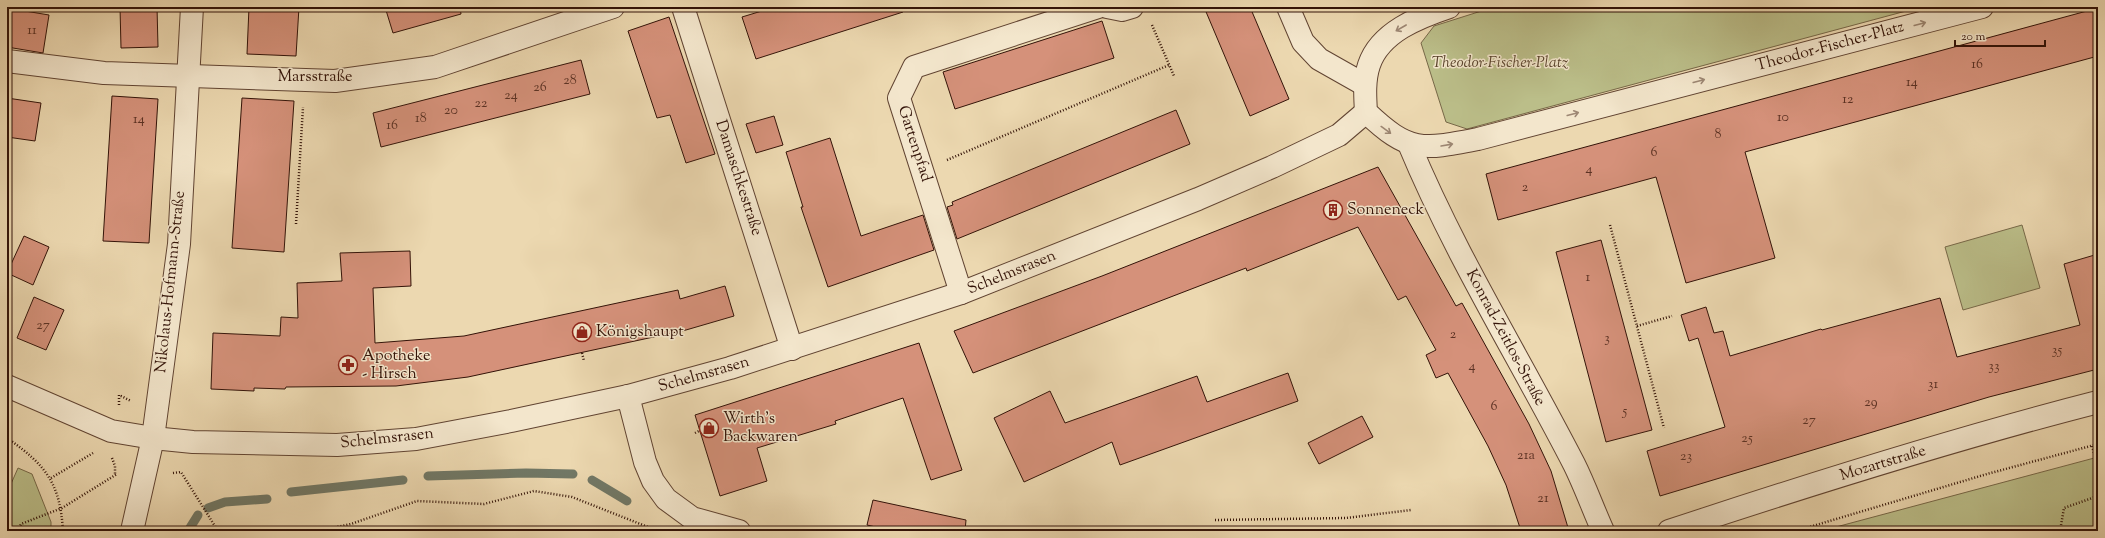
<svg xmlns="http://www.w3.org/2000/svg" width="2105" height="538" font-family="'Sorts Mill Goudy',serif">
  <rect width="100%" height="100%" fill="#ecd8b0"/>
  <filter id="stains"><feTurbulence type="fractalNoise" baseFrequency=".005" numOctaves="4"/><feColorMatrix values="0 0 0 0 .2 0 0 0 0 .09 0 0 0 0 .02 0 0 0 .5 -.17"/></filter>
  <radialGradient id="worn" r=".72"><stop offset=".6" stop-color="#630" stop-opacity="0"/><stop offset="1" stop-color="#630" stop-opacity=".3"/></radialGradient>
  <g fill="#bbbe89" stroke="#776848">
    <polygon points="1494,7 1921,7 1467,129 1446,122 1421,43 1434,26"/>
    <polygon points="2022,225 2040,288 1963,310 1945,247"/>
    <polygon points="2098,457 2098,531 1821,531"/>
    <polygon points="18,468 32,474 51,522 51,531 7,531 7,493"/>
  </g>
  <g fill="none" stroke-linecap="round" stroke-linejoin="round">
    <g stroke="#717866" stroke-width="9">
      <polyline points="428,476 526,473 573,474"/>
      <polyline points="592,480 627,501"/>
      <polyline points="291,492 403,480"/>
      <polyline points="208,508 225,502 267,499"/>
      <polyline points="188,531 198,515"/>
    </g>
  </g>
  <g fill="#d5917a" stroke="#331308">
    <polygon points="120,7 157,7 158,47 121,48"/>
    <polygon points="249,7 299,7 296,56 247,54"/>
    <polygon points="385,7 460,7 461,14 393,33"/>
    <polygon points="775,7 902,7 903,12 756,59 742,17"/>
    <polygon points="1204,7 1250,7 1289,99 1250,116"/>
    <polygon points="7,8 49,15 43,53 7,47"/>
    <polygon points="2098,8 2098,56 1745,152 1775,258 1686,283 1656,177 1498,220 1486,174"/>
    <polygon points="669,17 715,154 686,163 670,115 657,118 628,31"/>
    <polygon points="1102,21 1114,58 955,109 943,72"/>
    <polygon points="581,60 590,94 381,147 373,113"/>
    <polygon points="112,96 158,99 149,243 103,241"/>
    <polygon points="7,98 41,103 35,141 7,137"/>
    <polygon points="242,98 294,101 284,252 232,248"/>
    <polygon points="1176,110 1190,144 957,239 947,207 953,205 952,202"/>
    <polygon points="774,116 783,145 756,153 746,124"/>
    <polygon points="830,138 861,236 923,215 934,250 828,287 801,207 803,207 786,152"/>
    <polygon points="1378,167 1456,306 1462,303 1529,424 1551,471 1569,531 1521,531 1506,485 1488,446 1448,373 1436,378 1426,355 1436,350 1406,296 1398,300 1358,227 1247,271 1246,268 973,373 954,331 1102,276"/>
    <polygon points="24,236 49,247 33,285 7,273"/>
    <polygon points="1601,240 1652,430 1606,442 1556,252"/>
    <polygon points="410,251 411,286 373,288 375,343 464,336 678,290 680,299 725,286 734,316 686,330 468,377 396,386 286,387 285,389 254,388 254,391 211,389 213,333 280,336 281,317 298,318 297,283 342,281 340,253"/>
    <polygon points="2098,254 2098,369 1989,397 1660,496 1647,451 1725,427 1698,338 1689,341 1681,315 1706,307 1714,333 1723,331 1730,356 1821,329 1822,330 1940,298 1957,357 2080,325 2064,264"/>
    <polygon points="34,297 64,310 46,350 17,338"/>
    <polygon points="919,343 962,470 931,480 903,398 835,421 836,424 757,448 767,481 720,496 695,415"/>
    <polygon points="1288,373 1298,401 1120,465 1112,442 1024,482 994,418 1050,391 1065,423 1197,376 1207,402"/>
    <polygon points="1362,416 1373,437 1319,464 1308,443"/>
    <polygon points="873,500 966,520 965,531 893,531 867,525"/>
  </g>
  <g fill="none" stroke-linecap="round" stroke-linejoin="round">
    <defs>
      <g id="street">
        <polyline points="683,7 792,349"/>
        <polyline points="1107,7 1122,10 1132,7"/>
        <polyline points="1288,7 1303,42 1319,59 1365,85"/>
        <path d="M1449,7C1419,17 1380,32 1369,65C1364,80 1365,96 1366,112C1409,153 1422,150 1478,139L1982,7"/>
        <polyline points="7,61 104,73 335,81 435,67 613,7"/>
        <path d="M1409,144C1455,255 1519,357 1574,464C1585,486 1593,509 1603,531"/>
        <polyline points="961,293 899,98 914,67 1098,7"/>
        <polyline points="7,386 111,431 153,438 193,442 337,445 416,439 511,421 628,396 730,368 961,293 1198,199 1272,167 1339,135 1366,112"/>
        <polyline points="628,396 645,462 653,481 666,499 692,518 739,531"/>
        <polyline points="132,531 153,438 179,244 192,7"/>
        <path d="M1669,531C1811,484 1953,439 2098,402"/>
      </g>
    </defs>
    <use href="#street" stroke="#614432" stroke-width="24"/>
    <g stroke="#331308" stroke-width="2.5" stroke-dasharray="1 2" stroke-linecap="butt">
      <polyline points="1152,25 1174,76"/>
      <polyline points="947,160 1169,65"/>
      <polyline points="296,224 303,107"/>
      <polyline points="1610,225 1664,428"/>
      <polyline points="1637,326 1672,316"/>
      <polyline points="582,353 584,361"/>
      <polyline points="119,405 119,395 131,401"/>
      <polyline points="695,433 699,431"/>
      <path d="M7,438C46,465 60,483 63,531"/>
      <polyline points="2092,446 2098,468"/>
      <polyline points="112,458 115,466 115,475"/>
      <polyline points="173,473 181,472 218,531"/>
      <polyline points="51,478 93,453"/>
      <polyline points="1215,520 1346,518 1411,510"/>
      <polyline points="18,531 21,524 62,508 117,474"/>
      <polyline points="317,531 351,524 417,501 484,504 534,491 572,497 658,531"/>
      <polyline points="1796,531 1987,474 2098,444"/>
      <polyline points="2060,531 2064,508 2098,496"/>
    </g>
    <use href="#street" stroke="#f3e6cc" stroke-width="22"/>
  </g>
  <defs><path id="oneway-shaft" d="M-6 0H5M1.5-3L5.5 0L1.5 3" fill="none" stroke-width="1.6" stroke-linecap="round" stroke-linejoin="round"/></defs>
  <g stroke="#9d8774">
    <use href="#oneway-shaft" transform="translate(1920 24) rotate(-15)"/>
    <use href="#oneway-shaft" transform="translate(1401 28) rotate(150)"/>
    <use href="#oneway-shaft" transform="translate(1699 81) rotate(-15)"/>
    <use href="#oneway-shaft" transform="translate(1573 114) rotate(-15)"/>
    <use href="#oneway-shaft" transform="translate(1386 130) rotate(36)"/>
    <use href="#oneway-shaft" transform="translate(1447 145) rotate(-10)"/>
  </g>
  <defs>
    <symbol id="building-ring" viewBox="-11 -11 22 22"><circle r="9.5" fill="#f3e6cc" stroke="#8f2418" stroke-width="1.5"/><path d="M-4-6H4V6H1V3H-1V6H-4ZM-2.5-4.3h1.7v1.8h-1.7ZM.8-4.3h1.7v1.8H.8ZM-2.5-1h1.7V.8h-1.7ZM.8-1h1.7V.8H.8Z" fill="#8f2418"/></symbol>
    <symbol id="shop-ring" viewBox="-11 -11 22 22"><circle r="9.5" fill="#f3e6cc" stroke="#8f2418" stroke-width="1.5"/><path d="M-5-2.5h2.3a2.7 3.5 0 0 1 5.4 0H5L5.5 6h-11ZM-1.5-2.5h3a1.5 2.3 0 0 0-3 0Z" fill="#8f2418"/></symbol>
    <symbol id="pharmacy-ring" viewBox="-11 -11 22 22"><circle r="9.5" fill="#f3e6cc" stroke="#8f2418" stroke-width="1.5"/><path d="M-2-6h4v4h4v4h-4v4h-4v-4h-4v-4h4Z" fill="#8f2418"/></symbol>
  </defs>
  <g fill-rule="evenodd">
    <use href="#building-ring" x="1322" y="199" width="22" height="22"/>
    <use href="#shop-ring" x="571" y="321" width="22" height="22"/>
    <use href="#pharmacy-ring" x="337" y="354" width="22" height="22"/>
    <use href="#shop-ring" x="698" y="417" width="22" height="22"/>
  </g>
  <g text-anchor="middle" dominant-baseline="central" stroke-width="3" stroke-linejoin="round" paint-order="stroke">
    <g font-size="14" fill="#5c3224">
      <text x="32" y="31">11</text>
      <text x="1977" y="65">16</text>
      <text x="570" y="81">28</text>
      <text x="1912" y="83">14</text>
      <text x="540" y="88">26</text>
      <text x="511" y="96">24</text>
      <text x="1848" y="100">12</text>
      <text x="481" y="104">22</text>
      <text x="451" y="111">20</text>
      <text x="1783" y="118">10</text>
      <text x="421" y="119">18</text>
      <text x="139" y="120">14</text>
      <text x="392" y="126">16</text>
      <text x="1718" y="135">8</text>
      <text x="1654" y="153">6</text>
      <text x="1589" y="170">4</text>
      <text x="1525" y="188">2</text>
      <text x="1588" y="278">1</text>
      <text x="43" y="326">27</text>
      <text x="1453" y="335">2</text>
      <text x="1607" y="339">3</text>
      <text x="2057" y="351">35</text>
      <text x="1472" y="367">4</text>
      <text x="1994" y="367">33</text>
      <text x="1933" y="385">31</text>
      <text x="1871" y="403">29</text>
      <text x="1494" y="407">6</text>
      <text x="1625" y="412">5</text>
      <text x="1809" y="421">27</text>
      <text x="1747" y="439">25</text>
      <text x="1526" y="456">21a</text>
      <text x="1686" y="457">23</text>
      <text x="1543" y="499">21</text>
    </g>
    <g font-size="16" fill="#331308" stroke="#f3e6cc">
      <text transform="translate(1830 47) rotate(-15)">Theodor-Fischer-Platz</text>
      <text x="315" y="77">Marsstraße</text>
      <text transform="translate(914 144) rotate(72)">Gartenpfad</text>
      <text transform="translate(738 178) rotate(72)">Damaschkestraße</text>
      <text transform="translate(1012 273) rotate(-22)">Schelmsrasen</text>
      <text transform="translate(171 282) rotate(-84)">Nikolaus-Hofmann-Straße</text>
      <text transform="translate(1505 338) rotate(62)">Konrad-Zeitlos-Straße</text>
      <text transform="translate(704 375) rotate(-16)">Schelmsrasen</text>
      <text transform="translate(387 439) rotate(-6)">Schelmsrasen</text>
      <text transform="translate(1883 464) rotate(-17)">Mozartstraße</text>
    </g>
    <g font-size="16" font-style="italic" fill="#5c462f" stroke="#f3e6cc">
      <text x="1500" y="63">Theodor-Fischer-Platz</text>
    </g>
    <g font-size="16" fill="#331308" stroke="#f3e6cc" text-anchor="start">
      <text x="1347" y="210">Sonneneck</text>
      <text x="596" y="332">Königshaupt</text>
      <text x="362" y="356">Apotheke<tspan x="362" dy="18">- Hirsch</tspan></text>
      <text x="723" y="419">Wirth's<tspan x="723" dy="18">Backwaren</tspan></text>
    </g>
  </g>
  <rect width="2105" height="538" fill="none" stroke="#ecd8b0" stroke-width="24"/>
  <rect x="8" y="8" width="2089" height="522" fill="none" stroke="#331308" stroke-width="2"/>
  <rect x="12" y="12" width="2081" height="514" fill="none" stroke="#331308"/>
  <path d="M1955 40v6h90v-6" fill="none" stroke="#331308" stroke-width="2"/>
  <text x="1961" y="40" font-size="12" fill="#331308" stroke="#f3e6cc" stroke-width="3" paint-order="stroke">20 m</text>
  <rect width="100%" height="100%" filter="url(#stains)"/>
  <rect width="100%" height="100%" fill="url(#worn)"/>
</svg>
